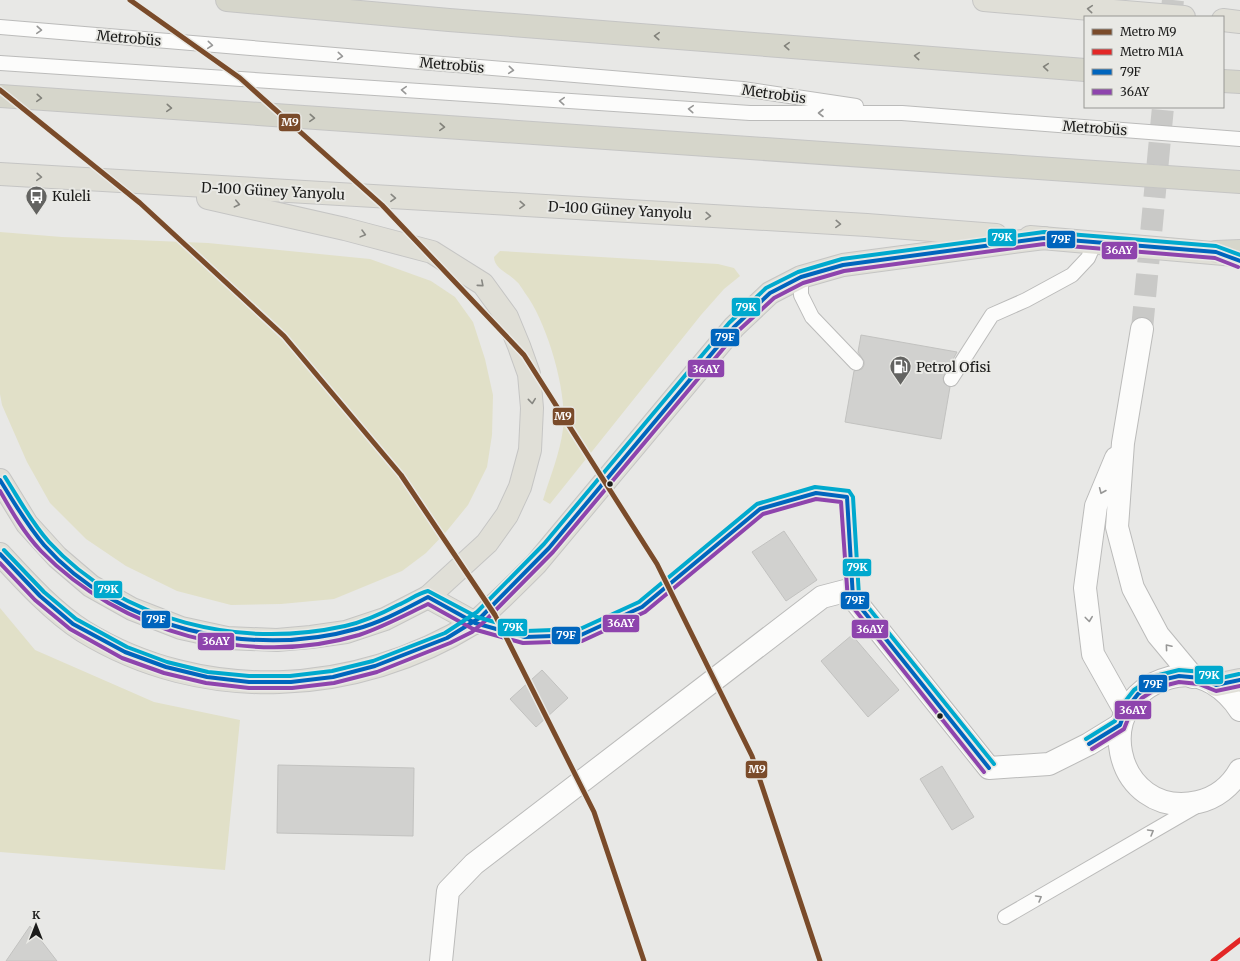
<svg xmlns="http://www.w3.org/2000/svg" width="1240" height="961" font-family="Merriweather,serif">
  <rect width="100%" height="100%" fill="#e8e8e6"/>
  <g fill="#e1e0c8">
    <polygon points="0,232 62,237 208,243 370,259 431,281 455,297 473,322 485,359 493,395 492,435 487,467 468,505 446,532 426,553 402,571 334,599 281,604 231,605 177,591 126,566 86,539 50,503 27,462 2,405 0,394"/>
    <path d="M500,251L718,264L734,268L740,276L724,289L701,315L550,504L543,500C550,477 560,453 563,429C568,393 547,322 525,293C522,289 520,284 516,281C509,273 494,269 494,257Z"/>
    <polygon points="0,608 35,650 154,702 240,720 225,870 0,852"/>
  </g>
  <g fill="#d1d1cf" stroke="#c2c2c0">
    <polygon points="861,335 957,352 943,378 944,383 950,387 941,439 845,422 854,371 862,369 864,365 864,361 858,352"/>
    <polygon points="784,531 817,580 786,601 752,552"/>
    <polygon points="852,635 899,690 868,717 821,661"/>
    <polygon points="542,670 568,698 536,727 510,699"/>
    <polygon points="278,765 414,768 413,836 277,833"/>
    <polygon points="942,766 974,817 952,830 920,779"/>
    <polygon points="30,926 57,961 6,961"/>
  </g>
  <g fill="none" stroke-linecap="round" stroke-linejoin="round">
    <g stroke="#c9c9c7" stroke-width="22" stroke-dasharray="22 11" stroke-linecap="butt">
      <polyline points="1171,17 1173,0"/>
      <polyline points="1142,329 1163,107"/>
    </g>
    <defs>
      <g id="service">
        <polyline points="0,27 743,89 856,106"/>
        <polyline points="0,63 750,113 902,113 1240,139"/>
        <polyline points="801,277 801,295 812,317 856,363"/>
        <polyline points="951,379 992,315 1026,300 1072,275 1088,258 1095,242"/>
        <polyline points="475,623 525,637 581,635 642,607 760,509 816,493 847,497 853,598"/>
        <polyline points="1005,917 1200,804"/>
      </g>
      <g id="tertiary">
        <polyline points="1142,329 1123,443 1117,527 1133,588 1158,635 1193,677"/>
        <polyline points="1116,458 1096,506 1085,588 1093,654 1125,711"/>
        <path d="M1240,710C1227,690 1203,671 1177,676C1084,694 1114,821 1198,802C1216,798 1231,786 1240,770"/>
        <polyline points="441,961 448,891 474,864 822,597 845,591 853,598 989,768 1049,764 1089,744 1120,725"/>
      </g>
      <g id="primary">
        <polyline points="984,0 1184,17"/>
        <polyline points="1223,20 1240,22"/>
        <polyline points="0,174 867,225 996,235"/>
        <polyline points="1030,237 1235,255"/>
        <polyline points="0,480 27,524 57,557 91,586 132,609 181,628 227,638 277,640 311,637 346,632 385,619 428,597 487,543 507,515 520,487 530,450 532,408 529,374 519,346 507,317 483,284 432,252 345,229 208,198"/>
        <path d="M0,554C25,581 52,611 83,631C203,705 356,696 474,623C480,619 486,612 492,607C507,593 521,579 536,564L734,327L770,293L801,277L843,265L1044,238"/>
        <polyline points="428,597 475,623"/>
        <polyline points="1216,685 1240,680"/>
      </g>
      <g id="trunk">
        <polyline points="227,0 449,20 1085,70"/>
        <polyline points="1223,81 1240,82"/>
        <polyline points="0,96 1240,182"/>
        <polyline points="1216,252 1240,251"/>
      </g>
    </defs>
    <use href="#service" stroke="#bbbbba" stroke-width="16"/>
    <use href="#tertiary" stroke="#bbbbba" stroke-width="24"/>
    <use href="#primary" stroke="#c5c5c4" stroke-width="24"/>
    <use href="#trunk" stroke="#c5c5c4" stroke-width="24"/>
    <use href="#service" stroke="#fcfcfb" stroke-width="14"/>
    <use href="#tertiary" stroke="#fcfcfb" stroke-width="22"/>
    <use href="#primary" stroke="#e0dfd7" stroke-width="22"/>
    <use href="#trunk" stroke="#d6d6cb" stroke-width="22"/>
    <defs>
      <g id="bus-1">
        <path d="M0,480C14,503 27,525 44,545C118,629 251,659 356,629C382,622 405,609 428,597L475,623L525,637L581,635L642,607L760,509L816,493L847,497L853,598L989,768"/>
        <polyline points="0,554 40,596 73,624 125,652 166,667 207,677 249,682 291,682 333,677 375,666 447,638 481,617 549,548 734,327 770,293 801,277 843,265 1044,238 1216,252 1240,261"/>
        <polyline points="1089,744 1120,725 1125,711 1138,694 1157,681 1179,676 1201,678 1216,685 1240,680"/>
      </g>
      <g id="bus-2">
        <path d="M0,491C12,512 24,533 41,551C121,633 249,668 359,635C383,627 405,615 428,604L473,629L523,643L582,641L645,612L763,514L816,499L841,502L848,601L984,772"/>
        <polyline points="0,563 35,600 70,629 122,658 164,673 206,683 249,688 292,688 334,683 377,672 450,643 472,632 485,621 553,552 738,331 774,298 803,283 844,271 1044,244 1215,258 1238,267"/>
        <polyline points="1092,749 1124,729 1130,714 1142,698 1159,687 1179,682 1199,684 1216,691 1240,686"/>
      </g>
      <g id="bus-3">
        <path d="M5,477C19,499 31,522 49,542C123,622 240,649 345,626C363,622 381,614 398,605C408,601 418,593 428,591L477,617L526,631L580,629L639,602L757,504L815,487L849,491L853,497L859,596L994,764"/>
        <polyline points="4,550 44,592 76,619 127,647 167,662 208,672 249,676 290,676 332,671 373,661 445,633 477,612 544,544 729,323 766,288 798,272 842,259 1044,232 1216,246 1240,255"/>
        <polyline points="1086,739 1115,721 1120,708 1134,690 1155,676 1179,670 1203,672 1217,679 1239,674"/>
      </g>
    </defs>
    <use href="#bus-1" stroke="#e9e9e5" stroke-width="7"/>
    <use href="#bus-2" stroke="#e9e9e5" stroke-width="7"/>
    <use href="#bus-3" stroke="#e9e9e5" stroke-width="7"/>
    <use href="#bus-1" stroke="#0065bd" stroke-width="4"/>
    <use href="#bus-2" stroke="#8e44ad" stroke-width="4"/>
    <use href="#bus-3" stroke="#00a9ce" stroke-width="4"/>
    <defs>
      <g id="metro-1">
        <polyline points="130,0 240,78 382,205 524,355 657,564 752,756 820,961"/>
        <polyline points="0,90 140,203 284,336 401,475 495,615 594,812 644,961"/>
      </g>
      <polyline id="metro-2" points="1213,961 1240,940"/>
    </defs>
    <use href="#metro-1" stroke="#e9e9e5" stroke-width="8"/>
    <use href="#metro-2" stroke="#e9e9e5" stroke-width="8"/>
    <use href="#metro-1" stroke="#7a4b2a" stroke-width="5"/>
    <use href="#metro-2" stroke="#e32726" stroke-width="5"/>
  </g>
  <defs><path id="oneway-chevron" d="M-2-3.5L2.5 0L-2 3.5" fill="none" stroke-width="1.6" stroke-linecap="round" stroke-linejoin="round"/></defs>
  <g stroke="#878782">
    <use href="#oneway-chevron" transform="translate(1090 9) rotate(-175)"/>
    <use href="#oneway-chevron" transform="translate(39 177) rotate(4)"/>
    <use href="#oneway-chevron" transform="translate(393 198) rotate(3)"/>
    <use href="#oneway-chevron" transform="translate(237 204) rotate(13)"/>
    <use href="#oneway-chevron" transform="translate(522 205) rotate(3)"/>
    <use href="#oneway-chevron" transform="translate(708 216) rotate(3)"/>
    <use href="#oneway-chevron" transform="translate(838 224) rotate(3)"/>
    <use href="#oneway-chevron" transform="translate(363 234) rotate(15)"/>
    <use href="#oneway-chevron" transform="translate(481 284) rotate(41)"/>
    <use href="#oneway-chevron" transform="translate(532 401) rotate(84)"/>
  </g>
  <g stroke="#979796">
    <use href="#oneway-chevron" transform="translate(39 30) rotate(4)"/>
    <use href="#oneway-chevron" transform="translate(210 45) rotate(5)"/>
    <use href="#oneway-chevron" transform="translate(340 56) rotate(5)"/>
    <use href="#oneway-chevron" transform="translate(511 70) rotate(5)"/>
    <use href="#oneway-chevron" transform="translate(404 90) rotate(-176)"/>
    <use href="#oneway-chevron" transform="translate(562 101) rotate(-176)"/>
    <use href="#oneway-chevron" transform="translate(691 109) rotate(-176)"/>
    <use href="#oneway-chevron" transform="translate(821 113) rotate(180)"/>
    <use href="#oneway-chevron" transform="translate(1102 491) rotate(113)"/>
    <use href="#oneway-chevron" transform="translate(1089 619) rotate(83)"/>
    <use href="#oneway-chevron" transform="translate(1168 647) rotate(-130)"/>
    <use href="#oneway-chevron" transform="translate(1151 832) rotate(-30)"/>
    <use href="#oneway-chevron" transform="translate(1039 898) rotate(-30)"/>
  </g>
  <g stroke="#82827b">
    <use href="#oneway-chevron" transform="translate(657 36) rotate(-176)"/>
    <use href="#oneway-chevron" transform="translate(787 46) rotate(-176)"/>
    <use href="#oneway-chevron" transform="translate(917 56) rotate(-175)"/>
    <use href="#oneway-chevron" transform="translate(1046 67) rotate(-175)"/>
    <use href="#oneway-chevron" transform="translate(39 98) rotate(4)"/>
    <use href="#oneway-chevron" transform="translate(169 108) rotate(4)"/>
    <use href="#oneway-chevron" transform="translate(312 118) rotate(4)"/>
    <use href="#oneway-chevron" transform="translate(442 127) rotate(4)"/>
  </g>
  <defs>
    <symbol id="bus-pin" viewBox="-11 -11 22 30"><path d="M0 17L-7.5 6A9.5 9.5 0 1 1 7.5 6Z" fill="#636361" stroke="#e9e9e5"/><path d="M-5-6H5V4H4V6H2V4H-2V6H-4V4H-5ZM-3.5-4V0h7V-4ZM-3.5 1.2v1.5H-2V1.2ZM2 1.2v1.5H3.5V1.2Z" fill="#fff"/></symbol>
    <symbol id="fuel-pin" viewBox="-11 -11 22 30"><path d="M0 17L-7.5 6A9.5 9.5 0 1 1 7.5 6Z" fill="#636361" stroke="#e9e9e5"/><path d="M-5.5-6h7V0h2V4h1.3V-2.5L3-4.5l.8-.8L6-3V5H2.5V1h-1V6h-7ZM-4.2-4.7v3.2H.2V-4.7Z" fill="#fff"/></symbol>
  </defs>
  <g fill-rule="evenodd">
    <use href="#bus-pin" x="24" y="184" width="25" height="34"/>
    <use href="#fuel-pin" x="888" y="354" width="25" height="34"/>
  </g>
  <g fill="#1b1b1a" stroke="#e9e9e5" stroke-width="1.5">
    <circle cx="610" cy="484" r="3.5"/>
    <circle cx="940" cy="716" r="3.5"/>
  </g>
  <g text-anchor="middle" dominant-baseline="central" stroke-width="4" stroke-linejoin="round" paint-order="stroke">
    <g font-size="14" fill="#1b1b1a" stroke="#e9e9e5">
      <text transform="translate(129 38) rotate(5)">Metrobüs</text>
      <text transform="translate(452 65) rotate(5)">Metrobüs</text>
      <text transform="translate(774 94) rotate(8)">Metrobüs</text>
      <text transform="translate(1095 128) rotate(4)">Metrobüs</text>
      <text transform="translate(273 191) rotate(3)">D-100 Güney Yanyolu</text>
      <text transform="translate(620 210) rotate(3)">D-100 Güney Yanyolu</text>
    </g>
    <g font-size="14" fill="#1b1b1a" stroke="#e9e9e5" text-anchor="start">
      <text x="52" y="196">Kuleli</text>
      <text x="916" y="367">Petrol Ofisi</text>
    </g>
  </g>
  <g stroke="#e9e9e5" stroke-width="1.5">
    <rect x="278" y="113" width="23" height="19" rx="4" fill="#7a4b2a"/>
    <rect x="987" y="228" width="30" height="19" rx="4" fill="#00a9ce"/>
    <rect x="1046" y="230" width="30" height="19" rx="4" fill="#0065bd"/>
    <rect x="1101" y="241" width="37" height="19" rx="4" fill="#8e44ad"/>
    <rect x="731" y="297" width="30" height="20" rx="4" fill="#00a9ce"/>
    <rect x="710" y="328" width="30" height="19" rx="4" fill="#0065bd"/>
    <rect x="687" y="359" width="38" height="19" rx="4" fill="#8e44ad"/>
    <rect x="552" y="407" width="23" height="19" rx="4" fill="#7a4b2a"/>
    <rect x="842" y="558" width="30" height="19" rx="4" fill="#00a9ce"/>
    <rect x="93" y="580" width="30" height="19" rx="4" fill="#00a9ce"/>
    <rect x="840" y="591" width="30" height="19" rx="4" fill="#0065bd"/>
    <rect x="141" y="610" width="30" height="19" rx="4" fill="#0065bd"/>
    <rect x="602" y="614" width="38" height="19" rx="4" fill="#8e44ad"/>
    <rect x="497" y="618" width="31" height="19" rx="4" fill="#00a9ce"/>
    <rect x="851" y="619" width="38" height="20" rx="4" fill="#8e44ad"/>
    <rect x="551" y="626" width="30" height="19" rx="4" fill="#0065bd"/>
    <rect x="197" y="632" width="38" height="19" rx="4" fill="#8e44ad"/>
    <rect x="1194" y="665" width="30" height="20" rx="4" fill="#00a9ce"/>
    <rect x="1138" y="674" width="30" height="19" rx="4" fill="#0065bd"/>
    <rect x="1114" y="700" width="38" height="20" rx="4" fill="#8e44ad"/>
    <rect x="745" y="760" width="23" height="19" rx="4" fill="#7a4b2a"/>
  </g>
  <g font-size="11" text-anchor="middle" font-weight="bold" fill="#fff">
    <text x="290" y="126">M9</text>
    <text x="1002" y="241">79K</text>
    <text x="1061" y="243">79F</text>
    <text x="1119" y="254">36AY</text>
    <text x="746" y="311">79K</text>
    <text x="725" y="341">79F</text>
    <text x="706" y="373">36AY</text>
    <text x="563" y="420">M9</text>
    <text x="857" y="571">79K</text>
    <text x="108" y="593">79K</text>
    <text x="855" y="604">79F</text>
    <text x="156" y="623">79F</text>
    <text x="621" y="627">36AY</text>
    <text x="513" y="631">79K</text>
    <text x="870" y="633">36AY</text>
    <text x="566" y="639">79F</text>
    <text x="216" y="645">36AY</text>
    <text x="1209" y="679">79K</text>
    <text x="1153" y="688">79F</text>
    <text x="1133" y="714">36AY</text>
    <text x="757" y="773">M9</text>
  </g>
  <rect x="1084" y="16" width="140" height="92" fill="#e9e9e5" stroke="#979794"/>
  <rect x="1092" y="29" width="20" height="6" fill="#7a4b2a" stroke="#979794"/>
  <text x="1120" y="36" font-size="12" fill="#1b1b1a">Metro M9</text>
  <rect x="1092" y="49" width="20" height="6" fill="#e32726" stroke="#979794"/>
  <text x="1120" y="56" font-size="12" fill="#1b1b1a">Metro M1A</text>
  <rect x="1092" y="69" width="20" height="6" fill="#0065bd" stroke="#979794"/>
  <text x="1120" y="76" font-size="12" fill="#1b1b1a">79F</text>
  <rect x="1092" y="89" width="20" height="6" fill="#8e44ad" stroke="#979794"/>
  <text x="1120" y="96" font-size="12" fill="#1b1b1a">36AY</text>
  <g transform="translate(36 925)" stroke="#e9e9e5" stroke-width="3" paint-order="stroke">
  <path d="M0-3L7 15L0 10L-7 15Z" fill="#1b1b1a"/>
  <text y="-6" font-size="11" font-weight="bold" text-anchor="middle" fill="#1b1b1a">K</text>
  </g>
</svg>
